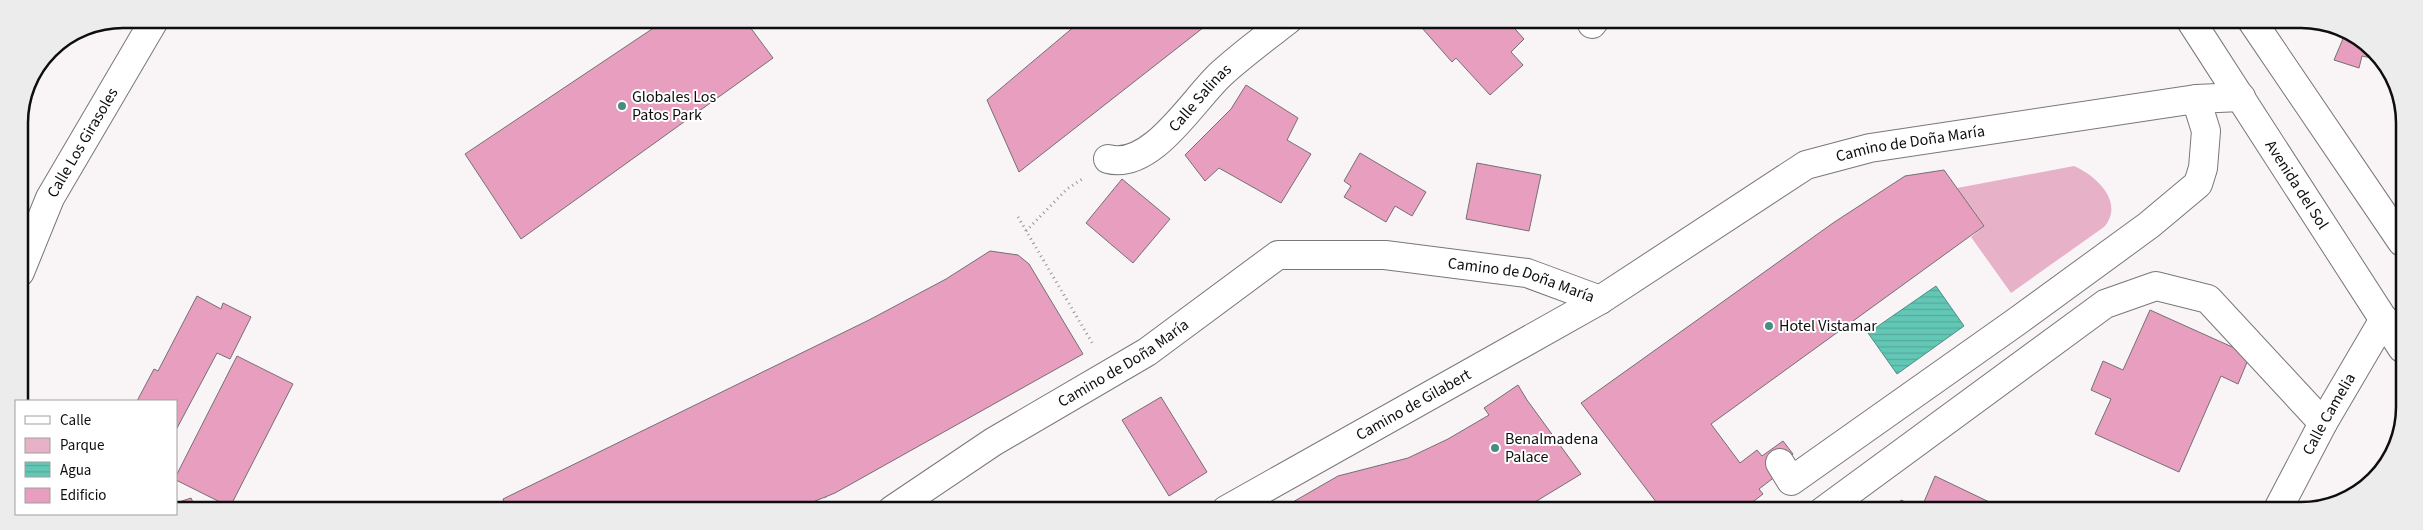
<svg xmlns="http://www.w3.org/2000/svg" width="2423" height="530" font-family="'Source Sans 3',sans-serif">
  <defs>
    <pattern id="water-rules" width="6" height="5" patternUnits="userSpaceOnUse" patternTransform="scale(1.25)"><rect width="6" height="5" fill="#63c7b6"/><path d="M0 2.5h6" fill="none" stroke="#55aa9b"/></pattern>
  </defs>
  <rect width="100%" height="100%" fill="#f9f5f7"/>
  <path fill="#e7b2c8" d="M2074,166C2097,176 2125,203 2104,227L2011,293L1971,237L1984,226L1957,188Z"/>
  <polygon fill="url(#water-rules)" stroke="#4a9084" points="1936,286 1964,326 1897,374 1868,333"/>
  <g fill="#e89ebf" stroke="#747072">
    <polygon points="667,19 744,19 773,58 521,239 465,154"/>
    <polygon points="1082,20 1213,20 1019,172 987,100"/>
    <polygon points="1415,20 1507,20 1524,39 1511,52 1523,65 1490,95 1456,58 1452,62"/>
    <polygon points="2345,34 2374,49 2380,60 2362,56 2359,68 2334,60"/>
    <polygon points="1246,85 1298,118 1287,140 1311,154 1281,203 1219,168 1205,181 1185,155 1231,109"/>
    <polygon points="1360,153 1426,192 1412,216 1395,206 1386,222 1344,197 1351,186 1344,181"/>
    <polygon points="1477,163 1541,175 1529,231 1466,219"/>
    <polygon points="1944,170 1984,226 1711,424 1740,463 1757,450 1762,456 1783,441 1793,454 1772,470 1776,476 1759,489 1763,494 1741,511 1663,511 1581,403 1833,223 1905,176"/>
    <polygon points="1122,179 1170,219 1133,263 1086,223"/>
    <polygon points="990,251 1018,255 1029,264 1083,354 835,493 793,510 506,510 503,499 869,320 946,279"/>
    <polygon points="197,296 221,309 223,303 251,317 230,359 217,353 176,430 176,401 137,401 154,369 158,371"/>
    <polygon points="2150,310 2250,355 2238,384 2221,376 2179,472 2095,434 2111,399 2091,390 2103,361 2123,370"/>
    <polygon points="237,356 293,384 230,507 176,480 176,476"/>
    <polygon points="1518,385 1527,400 1581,474 1535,502 1517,510 1279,510 1338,476 1408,458 1448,439 1489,415 1484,408"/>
    <polygon points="1161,397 1207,472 1169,496 1122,420"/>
    <polygon points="1935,476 2008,511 1896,511 1901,500 1921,509"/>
    <polygon points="191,498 196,509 176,509 176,503"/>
  </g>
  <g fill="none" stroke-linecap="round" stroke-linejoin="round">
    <defs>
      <g id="minor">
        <polyline points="1592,24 1595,20"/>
        <path id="s1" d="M1108,159C1152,171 1194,98 1222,73C1243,54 1266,37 1288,20"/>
        <path id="s2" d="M20,272L50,198L155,19"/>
        <polyline points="1780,463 1791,481 2016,322 2149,225 2198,184 2203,168 2206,131 2196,99"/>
        <path id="s3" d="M892,510L993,442L1147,352L1278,255H1385L1527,273L1600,300"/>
        <path id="s4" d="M1226,510L1600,300L1806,165L1870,148L2196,99L2241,97"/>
        <polyline points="1823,511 2105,304 2156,286 2208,299 2323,423"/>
        <path id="s5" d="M2277,511L2323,423L2384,319"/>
      </g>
      <g id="major">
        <path id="s6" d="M2191,21L2402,348"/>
        <polyline points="2252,21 2402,242"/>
      </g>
    </defs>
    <use href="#minor" stroke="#7a7778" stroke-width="30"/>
    <use href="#major" stroke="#7a7778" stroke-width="30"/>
    <g stroke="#969394" stroke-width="3" stroke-dasharray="1 4" stroke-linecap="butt">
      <polyline points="1018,217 1094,346"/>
      <polyline points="1026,231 1067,189 1082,179"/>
      <polyline points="825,497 829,508"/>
    </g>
    <use href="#minor" stroke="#fff" stroke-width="28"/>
    <use href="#major" stroke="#fff" stroke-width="28"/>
  </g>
  <g fill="#498d81" stroke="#fff" stroke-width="2">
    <circle cx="622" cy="106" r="5"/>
    <circle cx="1769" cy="326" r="5"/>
    <circle cx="1495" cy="448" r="5"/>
  </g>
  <g text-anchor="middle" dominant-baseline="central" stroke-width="4" stroke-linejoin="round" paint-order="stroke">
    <g font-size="16" fill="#0f0e0e" stroke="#fff" text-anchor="start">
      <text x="632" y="97">Globales Los<tspan x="632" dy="18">Patos Park</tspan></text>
      <text x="1779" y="326">Hotel Vistamar</text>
      <text x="1505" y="439">Benalmadena<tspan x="1505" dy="18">Palace</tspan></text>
    </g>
    <g font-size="16" fill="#0f0e0e" stroke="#fff">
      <text stroke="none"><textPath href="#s1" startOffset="116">Calle Salinas</textPath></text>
      <text stroke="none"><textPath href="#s2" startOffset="144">Calle Los Girasoles</textPath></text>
      <text stroke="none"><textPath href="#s4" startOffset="782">Camino de Doña María</textPath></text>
      <text stroke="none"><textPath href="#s6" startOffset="195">Avenida del Sol</textPath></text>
      <text stroke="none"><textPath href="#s3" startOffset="709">Camino de Doña María</textPath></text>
      <text stroke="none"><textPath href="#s3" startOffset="274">Camino de Doña María</textPath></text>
      <text stroke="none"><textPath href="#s4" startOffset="215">Camino de Gilabert</textPath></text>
      <text stroke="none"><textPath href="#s5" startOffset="110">Calle Camelia</textPath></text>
    </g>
  </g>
  <path d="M0 0H2423V530H0ZM123 28H2301A95 95 0 0 1 2396 123V407A95 95 0 0 1 2301 502H123A95 95 0 0 1 28 407V123A95 95 0 0 1 123 28Z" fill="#ececec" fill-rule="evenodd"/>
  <path fill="none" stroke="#0f0e0e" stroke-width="2.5" d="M123 28H2301A95 95 0 0 1 2396 123V407A95 95 0 0 1 2301 502H123A95 95 0 0 1 28 407V123A95 95 0 0 1 123 28Z"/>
  <rect x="15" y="400" width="162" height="115" fill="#ffffff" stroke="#9f9f9f"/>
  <rect x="25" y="416" width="25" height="8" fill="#ffffff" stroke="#9f9f9f"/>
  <text x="60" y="425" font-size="15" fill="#0f0e0e">Calle</text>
  <rect x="25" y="438" width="25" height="15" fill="#e7b2c8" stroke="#9f9f9f"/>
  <text x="60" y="450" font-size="15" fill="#0f0e0e">Parque</text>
  <rect x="25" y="462" width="25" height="15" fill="url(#water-rules)" stroke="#9f9f9f"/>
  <text x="60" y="475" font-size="15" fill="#0f0e0e">Agua</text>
  <rect x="25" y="488" width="25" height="15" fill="#e89ebf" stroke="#9f9f9f"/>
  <text x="60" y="500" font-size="15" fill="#0f0e0e">Edificio</text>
</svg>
